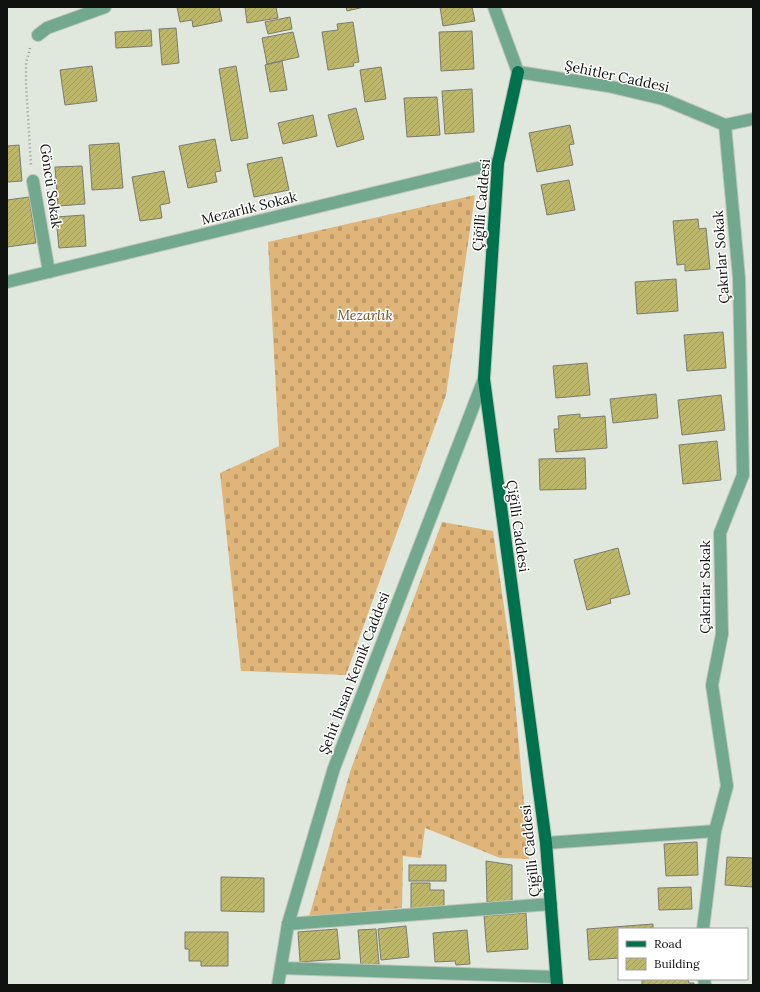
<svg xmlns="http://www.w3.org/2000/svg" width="760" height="992" font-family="Lora,serif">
  <defs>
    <pattern id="cemetery-stones" width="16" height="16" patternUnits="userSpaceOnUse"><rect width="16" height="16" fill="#e0b57a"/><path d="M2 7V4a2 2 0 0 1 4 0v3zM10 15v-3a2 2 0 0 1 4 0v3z" fill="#bf9b68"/></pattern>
    <pattern id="building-hatch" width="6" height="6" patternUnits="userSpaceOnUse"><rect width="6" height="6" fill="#bdb76c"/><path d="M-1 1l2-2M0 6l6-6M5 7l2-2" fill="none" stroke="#a19c5c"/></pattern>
  </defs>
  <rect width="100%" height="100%" fill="#e0e7dc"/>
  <g fill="url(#cemetery-stones)">
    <polygon points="475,195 446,395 346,675 241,671 220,473 279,446 268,242"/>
    <polygon points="442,522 493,531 511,655 529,859 500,858 425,828 421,858 403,856 402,908 309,917 350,772"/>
  </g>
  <g fill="url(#building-hatch)" stroke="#7b7b70">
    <polygon points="177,7 219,7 222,21 193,27 192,20 180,22"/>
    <polygon points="245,7 276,7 278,18 247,23"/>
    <polygon points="346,7 364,7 347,11"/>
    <polygon points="440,7 472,7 475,21 443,26"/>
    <polygon points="290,17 292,29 268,34 265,22"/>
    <polygon points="353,22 359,62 353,63 354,66 328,70 322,32 338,30 337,24"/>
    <polygon points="176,28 179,63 162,65 159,29"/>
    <polygon points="151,30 152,46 116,48 115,32"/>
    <polygon points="472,31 474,69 441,71 439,32"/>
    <polygon points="293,32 299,57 267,64 262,38"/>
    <polygon points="282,61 287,90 270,92 265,65"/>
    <polygon points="92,66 97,101 65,105 60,70"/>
    <polygon points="236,66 248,138 231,141 219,69"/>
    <polygon points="381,67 386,99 365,102 360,70"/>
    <polygon points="472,89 474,132 445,134 442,91"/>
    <polygon points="437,97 440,135 407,137 404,98"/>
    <polygon points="356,108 364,139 337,147 328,115"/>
    <polygon points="313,115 317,136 283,144 278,123"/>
    <polygon points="570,125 574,144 569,145 573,165 537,172 529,133"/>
    <polygon points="215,139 221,171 215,172 217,182 188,188 179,146"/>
    <polygon points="119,143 123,188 92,190 89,145"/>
    <polygon points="19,145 22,181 7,182 7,146"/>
    <polygon points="282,157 289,190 254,197 247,164"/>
    <polygon points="82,166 85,204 58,206 55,167"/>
    <polygon points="164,171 170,203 160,205 162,218 140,221 132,177"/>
    <polygon points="569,180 575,210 547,215 541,185"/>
    <polygon points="29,197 36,243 7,247 7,200"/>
    <polygon points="84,215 86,246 59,248 56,217"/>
    <polygon points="698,219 699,229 706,228 710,269 685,271 685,264 677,265 673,221"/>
    <polygon points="676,279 678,311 637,314 635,282"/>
    <polygon points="723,332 726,368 687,371 684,335"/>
    <polygon points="587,363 590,395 556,398 553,366"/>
    <polygon points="656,394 658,418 613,423 610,399"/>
    <polygon points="721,395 725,430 682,435 678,400"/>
    <polygon points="580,414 580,418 605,416 607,448 556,452 554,429 559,429 558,416"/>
    <polygon points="717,441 721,480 683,484 679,445"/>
    <polygon points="585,458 586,489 540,490 539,459"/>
    <polygon points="618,548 630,594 610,599 611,603 587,610 574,560"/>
    <polygon points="697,842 698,875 666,876 664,844"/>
    <polygon points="727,857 753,858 753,887 725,885"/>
    <polygon points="486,861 512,865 512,902 487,902"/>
    <rect x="409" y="865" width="37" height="16"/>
    <polygon points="221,877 264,878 264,912 221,911"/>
    <polygon points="411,883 430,883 430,890 444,890 444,909 411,909"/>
    <polygon points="691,887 692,909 659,910 658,888"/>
    <polygon points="526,913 528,949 487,952 484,916"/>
    <polygon points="653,924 653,929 619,929 619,958 589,960 587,929"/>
    <polygon points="406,926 409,957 381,960 378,929"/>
    <polygon points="337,929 340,959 300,962 298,932"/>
    <polygon points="376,929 379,964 361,966 358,930"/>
    <polygon points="467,930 470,964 456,965 455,961 435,962 433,933"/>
    <polygon points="185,932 228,932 228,966 201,966 201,961 189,961 189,949 185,949"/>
    <polygon points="642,979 688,979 689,983 694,983 694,985 642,985"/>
  </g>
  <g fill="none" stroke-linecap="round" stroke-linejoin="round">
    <defs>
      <g id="minor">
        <polyline points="494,7 518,72 608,86 663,99 725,125 753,119"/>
        <polyline points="38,35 47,28 105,7"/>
        <polyline points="33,181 49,272"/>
        <polyline points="7,282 498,163"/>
        <polyline points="546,843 715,831"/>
        <polyline points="288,924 551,904"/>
        <polyline points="703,929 715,831 727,786 712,685 722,634 720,533 743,475 739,278 725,125"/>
        <polyline points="281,968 556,977"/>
        <polyline points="704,979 705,985"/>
        <polyline points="278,985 288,924 334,768 484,379"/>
      </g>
      <polyline id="major" points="518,72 498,163 484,379 546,843 557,985"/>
    </defs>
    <use href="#minor" stroke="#bfc5bb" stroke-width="14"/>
    <use href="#major" stroke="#bfc5bb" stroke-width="14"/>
    <polyline stroke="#949991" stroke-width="2.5" stroke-dasharray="1 3" stroke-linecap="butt" points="30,48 26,63 26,84 31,166"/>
    <use href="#minor" stroke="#72a98e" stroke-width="12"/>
    <use href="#major" stroke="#00714d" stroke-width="12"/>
  </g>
  <g text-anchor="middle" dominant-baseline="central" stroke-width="3" stroke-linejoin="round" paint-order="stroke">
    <g font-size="14" fill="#10120f" stroke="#fff">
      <text transform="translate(617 76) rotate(12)">Şehitler Caddesi</text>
      <text transform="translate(51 186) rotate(82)">Göncü Sokak</text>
      <text transform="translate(481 205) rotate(-85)">Çiğilli Caddesi</text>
      <text transform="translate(249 208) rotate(-14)">Mezarlık Sokak</text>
      <text transform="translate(721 257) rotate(-94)">Çakırlar Sokak</text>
      <text transform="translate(518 526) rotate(82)">Çiğilli Caddesi</text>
      <text transform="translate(705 587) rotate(-90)">Çakırlar Sokak</text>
      <text transform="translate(354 673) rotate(-69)">Şehit İhsan Kemik Caddesi</text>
      <text transform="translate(530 851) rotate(-96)">Çiğilli Caddesi</text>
    </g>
    <g font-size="14" font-style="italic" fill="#705021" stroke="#fff">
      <text x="365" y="315">Mezarlık</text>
    </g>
  </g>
  <rect width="760" height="992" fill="none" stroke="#10120f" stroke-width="16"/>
  <rect x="618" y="928" width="130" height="52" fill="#ffffff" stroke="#9fa09f"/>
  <rect x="626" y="941" width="20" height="6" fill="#00714d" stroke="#9fa09f"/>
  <text x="654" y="948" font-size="12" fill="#10120f">Road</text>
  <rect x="626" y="958" width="20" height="12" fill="url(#building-hatch)" stroke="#9fa09f"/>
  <text x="654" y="968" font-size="12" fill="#10120f">Building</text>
</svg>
